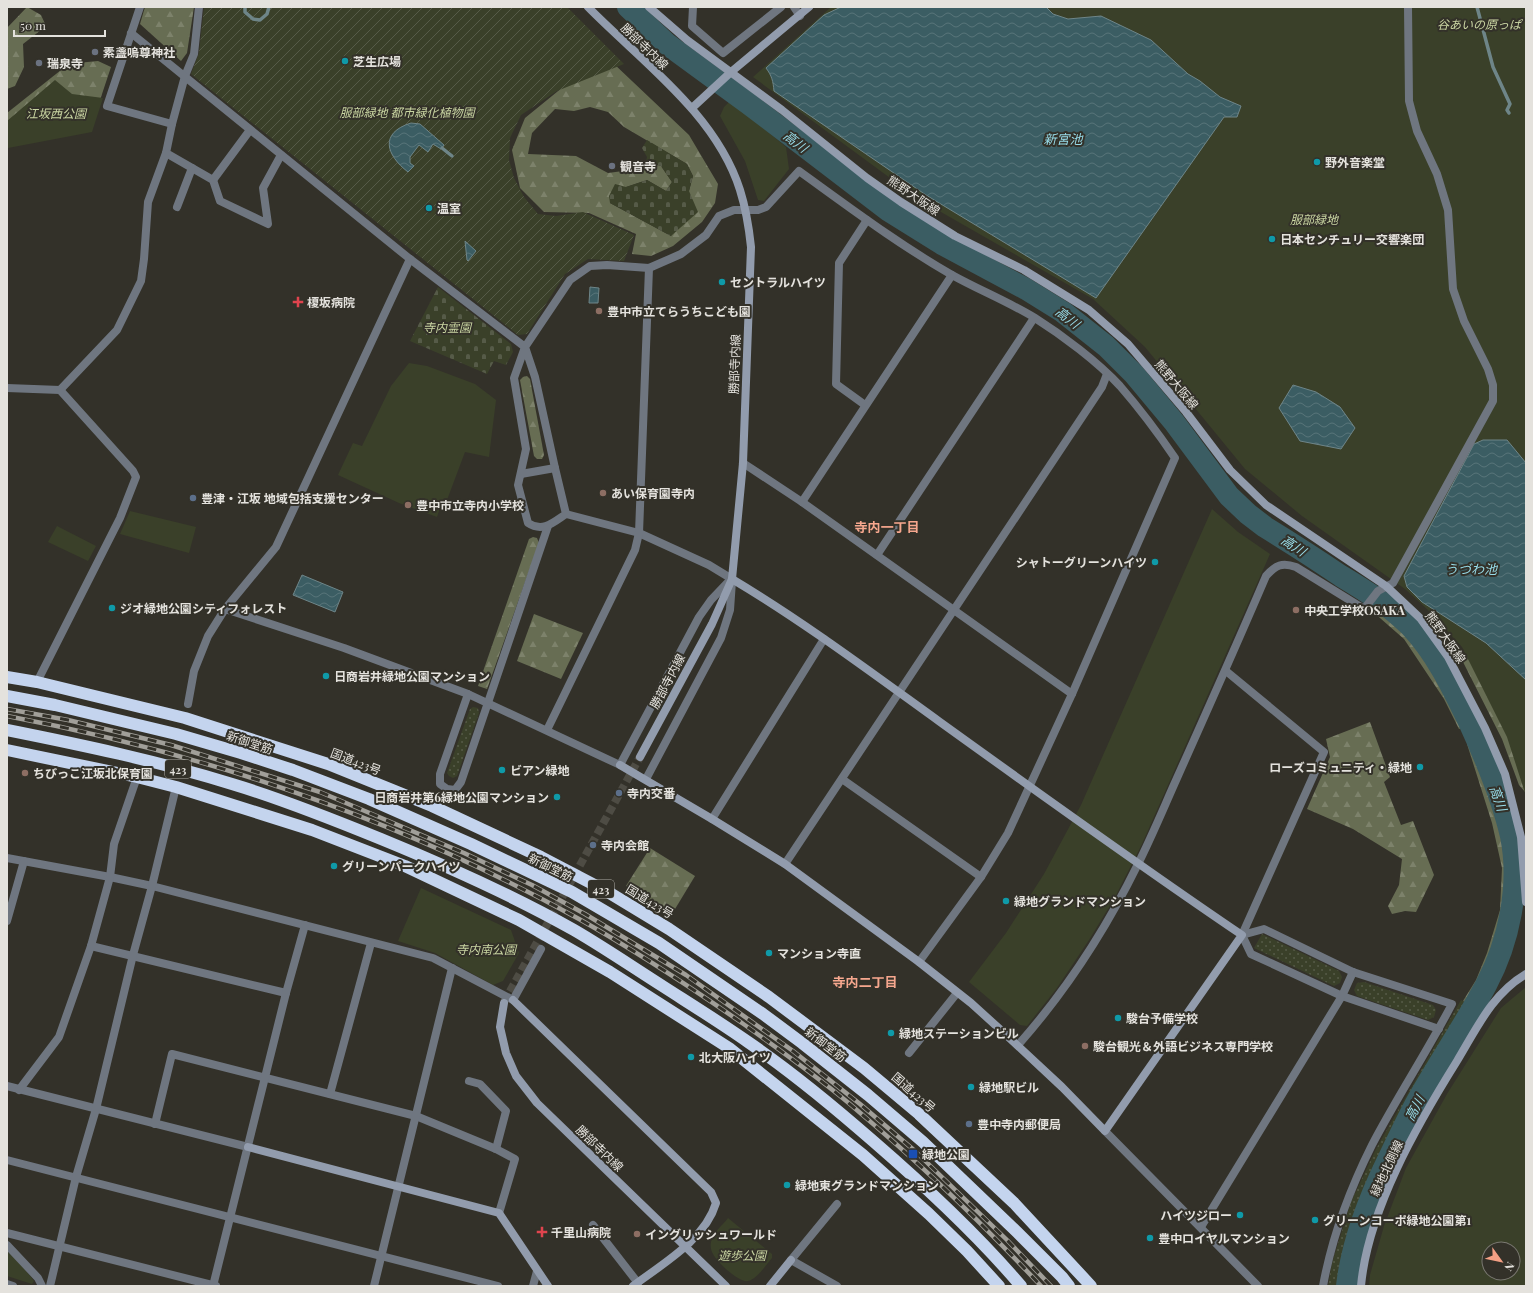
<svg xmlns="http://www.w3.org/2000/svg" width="1533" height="1293" font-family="'Playfair Display','Noto Sans JP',serif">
  <defs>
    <pattern id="grass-dots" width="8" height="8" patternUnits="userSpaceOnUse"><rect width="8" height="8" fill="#3a4029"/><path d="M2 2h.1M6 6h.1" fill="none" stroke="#565b48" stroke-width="1.8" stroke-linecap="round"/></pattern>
    <pattern id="forest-firs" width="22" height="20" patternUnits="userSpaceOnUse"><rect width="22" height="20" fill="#676d53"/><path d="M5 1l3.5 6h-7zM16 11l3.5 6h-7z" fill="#7d826b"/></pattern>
    <pattern id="cemetery-stones" width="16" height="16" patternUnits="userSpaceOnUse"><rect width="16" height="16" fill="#3a4029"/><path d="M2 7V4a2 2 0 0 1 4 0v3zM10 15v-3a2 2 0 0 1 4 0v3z" fill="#565b48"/></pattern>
    <pattern id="garden-furrows" width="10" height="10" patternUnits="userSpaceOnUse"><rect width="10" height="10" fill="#3a4029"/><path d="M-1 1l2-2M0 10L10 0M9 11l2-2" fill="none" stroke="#565b48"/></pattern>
    <pattern id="water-waves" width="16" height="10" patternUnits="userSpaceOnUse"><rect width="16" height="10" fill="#3b5d63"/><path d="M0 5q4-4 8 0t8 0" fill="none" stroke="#577479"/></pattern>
  </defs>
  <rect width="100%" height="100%" fill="#333129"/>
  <g fill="url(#grass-dots)">
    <polygon points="473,707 478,708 479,713 457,776 453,778 449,776 447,773 470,709"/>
    <polygon points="1262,934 1339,971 1342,977 1340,983 1334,986 1254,948"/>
    <polygon points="1364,982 1433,1005 1436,1010 1434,1017 1428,1020 1357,996 1354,990 1357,983"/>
    <path d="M1461,1000L1470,1005C1442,1052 1414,1099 1389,1148C1368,1192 1348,1237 1344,1286H1328L1332,1263L1351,1202L1376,1149Z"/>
  </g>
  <g fill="url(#forest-firs)" fill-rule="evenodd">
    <polygon points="27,7 41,15 46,26 23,44 24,67 15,86 7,89 7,28"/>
    <polygon points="145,7 194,7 187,53 181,61 140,24"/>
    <polygon points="98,61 111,67 91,127 7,139 7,113 61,70 77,63"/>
    <path d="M613,63L689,135L718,184L715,203L702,222L673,246L651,256L632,254L636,234L589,213L544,212L520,188L512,150L525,118L590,65ZM590,107L608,112L624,127L687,164L693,176L689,191L671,236L610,203L626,187L647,180L666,191L672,182L661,166L646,162L638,169L608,173L576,156L528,154L532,133L555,109L574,111Z"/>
    <polygon points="527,376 530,379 544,455 542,459 537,459 534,456 520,380 523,377"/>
    <polygon points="533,537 537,538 539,543 487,689 478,686 529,539"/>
    <path d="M1377,604C1388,613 1400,621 1410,632C1434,660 1451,693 1467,726L1459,729L1444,699L1404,639L1372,611Z"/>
    <polygon points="534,614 583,633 561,679 517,661"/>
    <polygon points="1485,649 1526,793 1519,785 1502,739 1461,658"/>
    <polygon points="1370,722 1390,777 1384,782 1401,825 1413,821 1434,875 1416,912 1405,911 1392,914 1388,906 1399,885 1402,859 1353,829 1307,809 1330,757 1326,739"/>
    <path d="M1474,742C1486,773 1503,805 1508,839C1518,898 1500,955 1470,1005L1463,1001L1476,980L1487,953L1500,910L1502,868L1492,823L1467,744Z"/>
    <polygon points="650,848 695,876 672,914 626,886"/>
  </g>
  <g fill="url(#cemetery-stones)">
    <polygon points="647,140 687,164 693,176 689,191 698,212 671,236 610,203 609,196 615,184 626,187 647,180 666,191 672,182 661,166 646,162 647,157 642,148"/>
    <polygon points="438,287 511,344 513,352 506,365 494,361 487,374 410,341"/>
  </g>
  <g fill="#3a4029" fill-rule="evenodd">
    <polygon points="831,7 1526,7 1526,796 1507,737 1462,647 1428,610 1405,589 1302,516 1245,469 1145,347 1093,299 920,200 753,77"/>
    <polygon points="55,80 72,94 103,98 92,132 8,148 7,146 7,121"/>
    <polygon points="729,102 741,109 786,147 789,169 764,201 758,200 745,161 720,116 724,107"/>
    <polygon points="409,363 427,366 475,384 496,400 489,457 465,452 447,500 443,499 437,517 399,503 338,475 353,443 362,446 391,386"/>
    <polygon points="1212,509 1238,532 1270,554 1142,844 1114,899 1089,940 1057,988 1027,1026 1020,1025 969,982 1006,933 1044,874 1081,805"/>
    <polygon points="130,511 196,527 189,553 120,534"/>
    <polygon points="57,526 96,546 88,561 48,542"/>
    <polygon points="421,888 511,930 519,953 503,981 493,985 435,953 398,941"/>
    <path d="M1526,987V1286H1369L1370,1275L1384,1226L1406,1168L1447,1094L1501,1008ZM1489,1249H1513V1273H1489Z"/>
    <path d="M728,1218L772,1254V1258C766,1265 757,1279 748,1281C739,1283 717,1262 713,1254C711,1251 710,1246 711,1242C712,1233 723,1225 728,1218Z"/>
    <polygon points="7,1251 24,1268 34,1281 32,1284 7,1276"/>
  </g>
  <polygon fill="url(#garden-furrows)" points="204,7 567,7 624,64 557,91 521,115 510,138 509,160 514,178 524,197 538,214 556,216 583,212 634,235 624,261 588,259 565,274 527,334 518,335 191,74 199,53"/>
  <g fill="url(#water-waves)" stroke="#6e8588">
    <path d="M841,7H1046L1053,14L1068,19L1101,16L1151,40L1188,74L1200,81L1220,97L1241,106L1237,117H1224L1096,298L926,195L774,91C773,81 772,76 766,68L824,15Z"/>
    <path d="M411,123L420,124L444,145L441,149L433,144L428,152L419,145L410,157V163L414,166L408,172C386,155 379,133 411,123Z"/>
    <polygon points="465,241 476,251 468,261 467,260"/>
    <polygon points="590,287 599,288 598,303 589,303"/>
    <polygon points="1293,385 1316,392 1340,407 1355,428 1341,449 1300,441 1279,408"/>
    <polygon points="1483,440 1507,440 1526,463 1526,680 1486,643 1422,602 1407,587 1404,576 1474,444"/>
    <polygon points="302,575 343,592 335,612 293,595"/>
  </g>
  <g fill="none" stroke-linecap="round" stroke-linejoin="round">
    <g stroke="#6e8588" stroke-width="3.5">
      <polyline points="245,7 245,12 253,19 260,20 267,14 269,7"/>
      <polyline points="1477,7 1493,67 1510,104 1507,110 1509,113"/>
      <polyline points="442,148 452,156"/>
    </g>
    <path stroke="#3b5d63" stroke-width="22" d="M628,7L667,44L749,104L889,211L942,244L1026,289L1063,312L1106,346L1134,374L1174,422L1229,496L1248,514L1265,527C1291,543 1316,559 1341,576C1366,591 1390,606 1410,626C1436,653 1453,689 1469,722C1486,759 1502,797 1511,836C1521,885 1509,942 1486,985C1464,1026 1437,1065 1415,1105C1405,1124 1396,1143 1387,1162C1368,1201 1352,1243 1347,1286"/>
    <polyline stroke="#4e4c44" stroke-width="8" stroke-dasharray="8 4" stroke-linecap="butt" points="504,1002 640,757"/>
    <g stroke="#6f7680" stroke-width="8">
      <polyline points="140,7 107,106 172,124"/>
      <polyline points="199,7 194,54 185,76 172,124 166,153 213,180 220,201 268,224 263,188 281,155"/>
      <polyline points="693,7 692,26 723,53 781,7"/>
      <polyline points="794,7 800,16"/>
      <path d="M131,33L410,259L525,347L535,377L555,468L566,514C554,522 543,533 528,523L518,485L526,449L514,378L525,347L570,280L590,266L607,265L649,268L681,254L706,235L719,216L734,210H758L766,207L799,171C849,207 898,244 952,275C979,290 1009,302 1035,318C1062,335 1098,362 1120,386C1140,409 1158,433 1175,458L1072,694L1008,833L981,877L919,962"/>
      <polyline points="213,180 250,130"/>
      <polyline points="177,207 192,168"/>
      <polyline points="7,388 60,390 117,330 141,281 144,259 148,202 166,153"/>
      <polyline points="865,405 836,384 839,263 867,220"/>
      <polyline points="743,463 802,502 1072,694"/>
      <polyline points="521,474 555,468"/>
      <polyline points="802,502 952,275"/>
      <polyline points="566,514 639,533 709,565 732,579"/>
      <polyline points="877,555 1034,318"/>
      <polyline points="225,609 344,648 468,694 620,765 699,617 711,600 731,579"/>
      <polyline points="1226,671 1324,752 1242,935"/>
      <polyline points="37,682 120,518 136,477 133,471 60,390"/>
      <polyline points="468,694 440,774 440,784 447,789 455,790 461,782 548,526"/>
      <polyline points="188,704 194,671 208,636 225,609 276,547 410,259"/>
      <polyline points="547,730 635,550 639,533 649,268"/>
      <polyline points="646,779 721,638 730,610 732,581"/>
      <polyline points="842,779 981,877"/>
      <polyline points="712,819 824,639"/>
      <polyline points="7,858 110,877 152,886 433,958 513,1000 541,949"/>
      <polyline points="785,864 1102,387 1107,374"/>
      <polyline points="7,921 24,861"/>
      <path d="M1242,935L1264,929L1353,972L1452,1004C1427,1052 1397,1097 1372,1145C1350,1189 1332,1237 1323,1286"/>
      <polyline points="1242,935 1251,954 1342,996 1439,1029"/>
      <polyline points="91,946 286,993"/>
      <path d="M1018,1045C1066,991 1106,929 1138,864C1152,836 1164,807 1177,778C1207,711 1237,644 1266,576C1276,565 1282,562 1296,567L1364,609L1378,591L1393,583L1493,401V385L1488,369L1464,321L1453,289L1448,210L1437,174L1417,131L1409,101L1408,7"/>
      <polyline points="909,1053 957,993"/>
      <polyline points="469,1081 480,1084 506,1111 496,1149"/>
      <polyline points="7,1086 248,1147"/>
      <polyline points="19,1090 59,1037 91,946 110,877 114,844 137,777"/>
      <polyline points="330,1094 371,943"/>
      <polyline points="155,1124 172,1054 416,1116 496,1149 515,1159 499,1213"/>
      <polyline points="1105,1131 1258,1286"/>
      <polyline points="7,1160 498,1286"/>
      <polyline points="837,1204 791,1260 837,1286"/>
      <polyline points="593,1225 638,1283"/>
      <polyline points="1201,1227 1342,996 1353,972"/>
      <polyline points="7,1233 216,1286"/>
      <polyline points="7,1245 38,1278 42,1286"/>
      <polyline points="7,1284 13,1286"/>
      <polyline points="50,1286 76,1177 96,1109 133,955 152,886 176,787"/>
      <polyline points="213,1286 286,993 305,925"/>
      <polyline points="374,1286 452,968"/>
      <polyline points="533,1286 537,1271"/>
    </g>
    <g stroke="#929cad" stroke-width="8">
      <path d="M588,7C642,62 716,114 740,190C746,209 749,228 751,247L743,463L732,579L712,624L640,757"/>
      <polyline points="649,7 687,40 782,110 867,178 901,202 955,236 1024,270 1089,310 1128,344 1186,412 1230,470 1266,505 1386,586 1420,618 1448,657 1485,728 1505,774 1521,837 1526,902"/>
      <polyline points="692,108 731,72 809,7"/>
      <path d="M620,765L712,819L785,864L919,962L971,1003L1003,1032L1062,1087L1105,1131L1242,935C1140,866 1040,794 940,722C872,673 804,622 732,579"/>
      <path d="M513,1000L711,1192L716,1203C705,1240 662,1264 633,1286"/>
      <polyline points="504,1003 500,1027 506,1053 516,1076 537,1103 726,1286"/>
      <polyline points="248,1147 499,1213 548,1286"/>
      <polyline points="770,1286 791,1260"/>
      <path d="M1361,1286C1368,1210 1417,1125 1457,1061C1477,1028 1492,994 1526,974"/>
    </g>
    <g stroke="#c4d4ee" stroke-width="12">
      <polyline points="7,677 37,682 185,718 328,764 432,806 541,857 608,892 669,929 769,997 864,1068 919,1114 1014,1203 1091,1286"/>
      <polyline points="7,696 55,705 176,734 241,753 293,770 369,799 471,844 572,892 659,943 763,1014 802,1043 868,1095 923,1142 1017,1232 1062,1277 1069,1286"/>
      <path d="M7,730C82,745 158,761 232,784C282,799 332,819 381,839C447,866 512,895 574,930C605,948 634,968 664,987C692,1005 721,1023 748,1042C792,1072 833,1106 873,1141C925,1186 977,1234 1021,1286"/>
      <polyline points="7,750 137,777 176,787 312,830 405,866 519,920 610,972 729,1048 863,1155 929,1214 967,1251 999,1286"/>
    </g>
    <defs>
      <g id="rail">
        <polyline points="7,709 68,720 171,745 320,792 464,853 532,885 585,914 686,975 793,1051 860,1104 915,1151 1007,1240 1051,1286"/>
        <path d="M7,716C208,754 400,820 579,919C636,951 689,986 742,1023C781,1051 821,1079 858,1111C922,1165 983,1224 1041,1286"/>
      </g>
    </defs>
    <use href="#rail" stroke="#a19f99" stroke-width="4.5"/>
    <use href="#rail" stroke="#333129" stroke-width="3" stroke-dasharray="9" stroke-linecap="butt"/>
  </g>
  <g fill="#6b7280" stroke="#333129" stroke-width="1.5">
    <circle cx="95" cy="52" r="4"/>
    <circle cx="39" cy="63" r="4"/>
    <circle cx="612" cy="166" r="4"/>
  </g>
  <g fill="#0f9aa8" stroke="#333129" stroke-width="1.5">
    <circle cx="345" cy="61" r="4"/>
    <circle cx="1317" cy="162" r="4"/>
    <circle cx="429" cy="208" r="4"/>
    <circle cx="1272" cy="239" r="4"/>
    <circle cx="722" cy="282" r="4"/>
    <circle cx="1155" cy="562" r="4"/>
    <circle cx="112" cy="608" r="4"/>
    <circle cx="326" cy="676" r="4"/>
    <circle cx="1420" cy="767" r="4"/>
    <circle cx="502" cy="770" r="4"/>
    <circle cx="557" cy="797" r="4"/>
    <circle cx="334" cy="866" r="4"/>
    <circle cx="1006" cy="901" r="4"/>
    <circle cx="769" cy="953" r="4"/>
    <circle cx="1118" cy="1018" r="4"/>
    <circle cx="891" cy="1033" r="4"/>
    <circle cx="691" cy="1057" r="4"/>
    <circle cx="971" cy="1087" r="4"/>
    <circle cx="787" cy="1185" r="4"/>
    <circle cx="1240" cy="1215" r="4"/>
    <circle cx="1315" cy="1220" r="4"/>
    <circle cx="1150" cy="1238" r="4"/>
  </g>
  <g fill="#e0444e" stroke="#333129" stroke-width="1.5">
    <path d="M296 296h4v4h4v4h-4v4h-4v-4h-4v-4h4z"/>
    <path d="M540 1226h4v4h4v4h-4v4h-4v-4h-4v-4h4z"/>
  </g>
  <g fill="#8d6e63" stroke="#333129" stroke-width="1.5">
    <circle cx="599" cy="311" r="4"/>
    <circle cx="603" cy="493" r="4"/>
    <circle cx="408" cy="505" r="4"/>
    <circle cx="1296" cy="610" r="4"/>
    <circle cx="25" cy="773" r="4"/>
    <circle cx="1085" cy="1046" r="4"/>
    <circle cx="637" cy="1234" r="4"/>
  </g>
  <g fill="#5c6f8a" stroke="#333129" stroke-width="1.5">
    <circle cx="193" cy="498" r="4"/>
    <circle cx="619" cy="793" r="4"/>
    <circle cx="593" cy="845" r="4"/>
    <circle cx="969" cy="1124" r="4"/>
  </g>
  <rect fill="#1a4fb4" stroke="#333129" stroke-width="1.5" x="908" y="1149" width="10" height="10" rx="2"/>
  <g text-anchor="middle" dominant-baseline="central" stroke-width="4" stroke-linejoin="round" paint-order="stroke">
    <g fill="#333129" stroke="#afada7" stroke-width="1">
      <rect x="165" y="760" width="26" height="18" rx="3"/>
      <rect x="588" y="880" width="26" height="18" rx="3"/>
    </g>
    <g font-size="11" font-weight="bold" fill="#e4e2dd">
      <text x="178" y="769">423</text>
      <text x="601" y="889">423</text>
    </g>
    <g font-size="12" font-style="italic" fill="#c9d5a2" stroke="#333129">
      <text x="1479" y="24">谷あいの原っぱ</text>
      <text x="407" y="112">服部緑地 都市緑化植物園</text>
      <text x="56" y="113">江坂西公園</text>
      <text x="1314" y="219">服部緑地</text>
      <text x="447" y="327">寺内霊園</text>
      <text x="486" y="949">寺内南公園</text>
      <text x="742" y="1255">遊歩公園</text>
    </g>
    <g font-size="12" fill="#e4e2dd" stroke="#333129">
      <text transform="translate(645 46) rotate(44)">勝部寺内線</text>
      <text transform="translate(914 195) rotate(34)">熊野大阪線</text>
      <text transform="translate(734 364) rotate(-88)">勝部寺内線</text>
      <text transform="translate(1177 384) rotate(50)">熊野大阪線</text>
      <text transform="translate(1446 637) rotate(55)">熊野大阪線</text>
      <text transform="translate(667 681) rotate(-62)">勝部寺内線</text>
      <text transform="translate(250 742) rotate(18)">新御堂筋</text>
      <text transform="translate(356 761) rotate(21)">国道423号</text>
      <text transform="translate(551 867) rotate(26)">新御堂筋</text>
      <text transform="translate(650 901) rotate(31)">国道423号</text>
      <text transform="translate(826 1044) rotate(38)">新御堂筋</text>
      <text transform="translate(914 1092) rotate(41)">国道423号</text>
      <text transform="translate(600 1148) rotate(44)">勝部寺内線</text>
      <text transform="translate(1386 1168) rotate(-65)">緑地北側線</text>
    </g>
    <g font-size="12" font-weight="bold" fill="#e4e2dd" stroke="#333129" text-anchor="start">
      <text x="103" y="52">素盞嗚尊神社</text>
      <text x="353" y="61">芝生広場</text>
      <text x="47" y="63">瑞泉寺</text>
      <text x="1325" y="162">野外音楽堂</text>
      <text x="620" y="166">観音寺</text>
      <text x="437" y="208">温室</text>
      <text x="1280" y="239">日本センチュリー交響楽団</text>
      <text x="730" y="282">セントラルハイツ</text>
      <text x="307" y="302">榎坂病院</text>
      <text x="607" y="311">豊中市立てらうちこども園</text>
      <text x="611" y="493">あい保育園寺内</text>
      <text x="201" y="498">豊津・江坂 地域包括支援センター</text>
      <text x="416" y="505">豊中市立寺内小学校</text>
      <text x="1147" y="562" text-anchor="end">シャトーグリーンハイツ</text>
      <text x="120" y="608">ジオ緑地公園シティフォレスト</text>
      <text x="1304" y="610">中央工学校OSAKA</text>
      <text x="334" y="676">日商岩井緑地公園マンション</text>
      <text x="1412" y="767" text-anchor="end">ローズコミュニティ・緑地</text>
      <text x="510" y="770">ビアン緑地</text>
      <text x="33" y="773">ちびっこ江坂北保育園</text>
      <text x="627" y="793">寺内交番</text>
      <text x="549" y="797" text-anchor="end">日商岩井第6緑地公園マンション</text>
      <text x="601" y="845">寺内会館</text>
      <text x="342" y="866">グリーンパークハイツ</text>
      <text x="1014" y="901">緑地グランドマンション</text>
      <text x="777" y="953">マンション寺直</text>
      <text x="1126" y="1018">駿台予備学校</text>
      <text x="899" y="1033">緑地ステーションビル</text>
      <text x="1093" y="1046">駿台観光＆外語ビジネス専門学校</text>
      <text x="699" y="1057">北大阪ハイツ</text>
      <text x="979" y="1087">緑地駅ビル</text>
      <text x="977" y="1124">豊中寺内郵便局</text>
      <text x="922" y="1154">緑地公園</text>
      <text x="795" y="1185">緑地東グランドマンション</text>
      <text x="1232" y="1215" text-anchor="end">ハイツジロー</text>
      <text x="1323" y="1220">グリーンコーポ緑地公園第1</text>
      <text x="551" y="1232">千里山病院</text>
      <text x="645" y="1234">イングリッシュワールド</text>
      <text x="1158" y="1238">豊中ロイヤルマンション</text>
    </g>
    <g font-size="13" font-style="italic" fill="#97dbe8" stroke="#333129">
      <text x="1063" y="138">新宮池</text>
      <text transform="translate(796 141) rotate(37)">高川</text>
      <text transform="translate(1068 317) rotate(37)">高川</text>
      <text transform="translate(1294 545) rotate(33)">高川</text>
      <text x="1471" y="568">うづわ池</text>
      <text transform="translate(1499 798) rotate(70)">高川</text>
      <text transform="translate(1414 1108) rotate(-62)">高川</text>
    </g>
    <g font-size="13" font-weight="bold" fill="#f6a78e" stroke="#333129">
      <text x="887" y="526">寺内一丁目</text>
      <text x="865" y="981">寺内二丁目</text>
    </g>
  </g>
  <rect width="1533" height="1293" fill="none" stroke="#e4e2dd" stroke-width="16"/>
  <g transform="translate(1501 1261) rotate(123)"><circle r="19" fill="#333129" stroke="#7a7871"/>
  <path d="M0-3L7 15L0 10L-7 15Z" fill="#f39f84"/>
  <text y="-6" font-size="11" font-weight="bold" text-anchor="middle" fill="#e4e2dd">N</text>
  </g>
  <path d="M14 30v6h91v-6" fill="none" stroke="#e4e2dd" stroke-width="2"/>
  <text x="20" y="30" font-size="12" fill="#e4e2dd" stroke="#333129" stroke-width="3" paint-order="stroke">50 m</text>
</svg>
